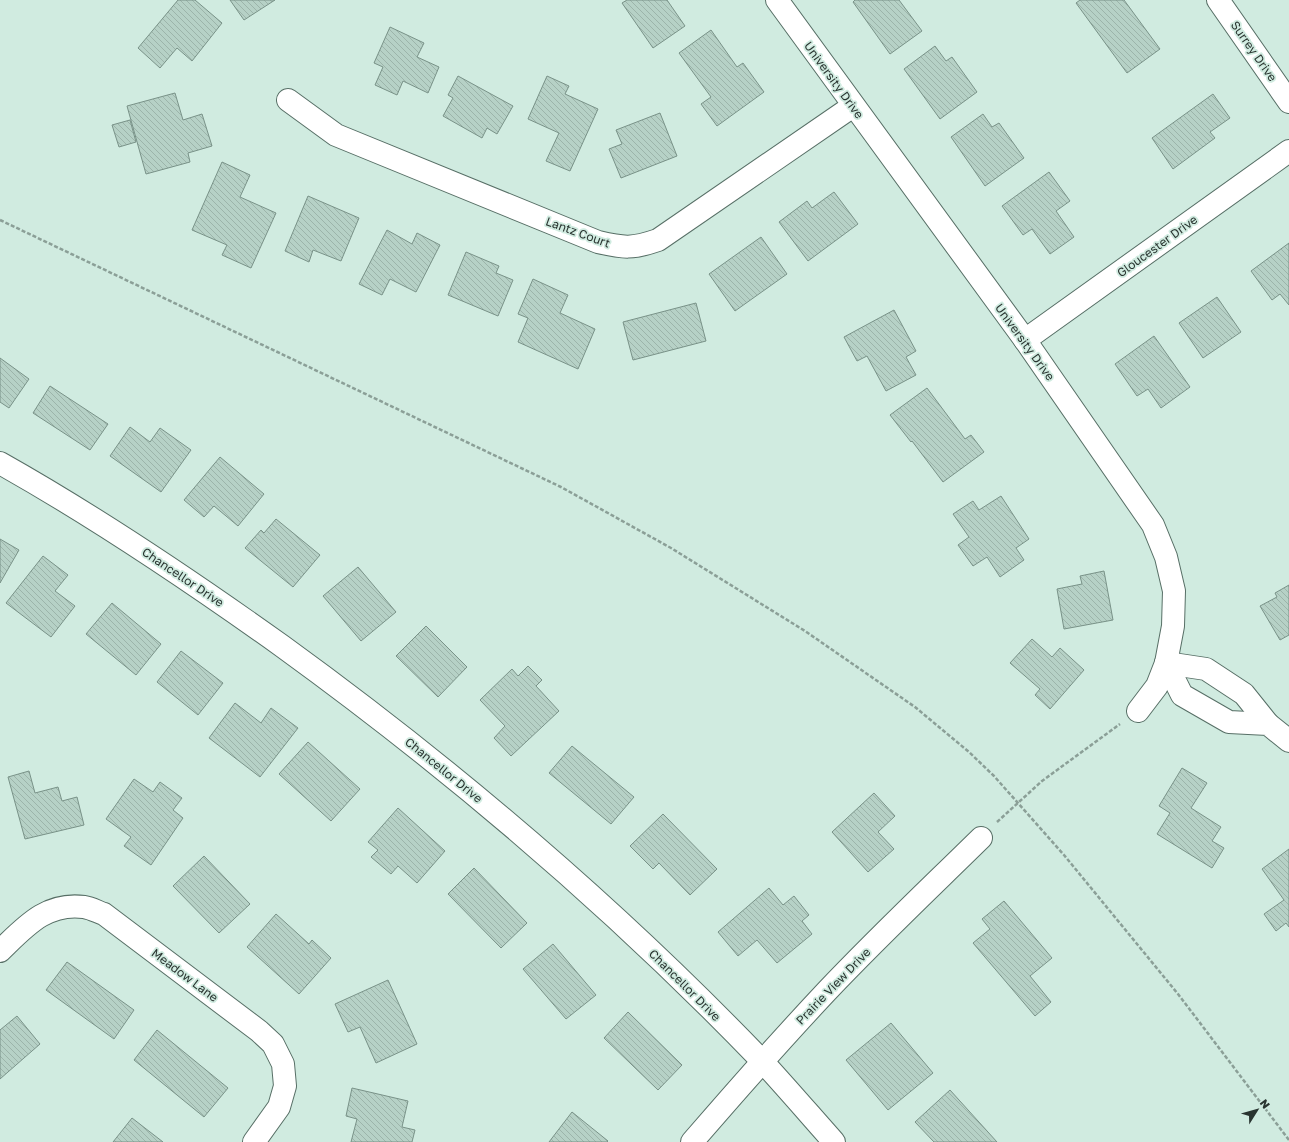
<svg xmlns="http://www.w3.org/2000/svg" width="1289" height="1142" font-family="'Golos Text',sans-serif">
  <defs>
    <pattern id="building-back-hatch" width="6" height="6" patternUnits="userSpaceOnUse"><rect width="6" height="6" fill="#b6d1c6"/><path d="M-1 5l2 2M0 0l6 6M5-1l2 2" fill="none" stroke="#9cb4aa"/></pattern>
  </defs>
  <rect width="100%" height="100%" fill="#d0ebe0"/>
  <g fill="url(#building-back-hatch)" stroke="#799288">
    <polygon points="178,0 195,0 222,23 192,61 177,48 160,68 138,48"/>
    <polygon points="230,0 275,0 244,20"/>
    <polygon points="627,0 667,0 685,26 653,48 622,3"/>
    <polygon points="855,0 899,0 922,31 890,54 853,2"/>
    <polygon points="1080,0 1124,0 1160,49 1127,73 1076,3"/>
    <polygon points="390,27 424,43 417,57 439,67 428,93 403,81 397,95 375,85 383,67 374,63"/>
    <polygon points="711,30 737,67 743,63 764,92 717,126 701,104 711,97 679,53"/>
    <polygon points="935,46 946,61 952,57 977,92 940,119 904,69"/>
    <polygon points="458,76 513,106 497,134 487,128 482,138 443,116 453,98 448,95"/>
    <polygon points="547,76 569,86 565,94 598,109 570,171 546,161 559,133 528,119"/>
    <polygon points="175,93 183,120 202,114 212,146 188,153 190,162 146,174 127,106"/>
    <polygon points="1213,94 1230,118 1210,132 1215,138 1173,169 1152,138"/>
    <polygon points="660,113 677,156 621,178 609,149 622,144 616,130"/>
    <polygon points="983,114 992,127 999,123 1024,158 985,186 951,137"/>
    <polygon points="130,120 136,142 119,147 112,125"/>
    <polygon points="222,162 250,175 240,197 276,213 251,268 222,255 227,245 192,230"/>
    <polygon points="1049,172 1070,201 1056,211 1074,237 1050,254 1032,229 1023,235 1002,206"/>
    <polygon points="834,192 858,224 808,261 779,222 807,201 812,208"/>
    <polygon points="308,196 359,218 341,261 313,250 309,262 285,251"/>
    <polygon points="387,230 412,244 417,233 440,245 416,292 390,279 382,295 359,284"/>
    <polygon points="761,237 787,274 735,311 709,274"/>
    <polygon points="1289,243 1289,305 1280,294 1272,300 1251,271"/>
    <polygon points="466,252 499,266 496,273 513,280 498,316 448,295"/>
    <polygon points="533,279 568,295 560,313 595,329 578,369 518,342 528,318 518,314"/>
    <polygon points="1217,297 1241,332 1203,358 1179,323"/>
    <polygon points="696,303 706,341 633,360 623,322"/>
    <polygon points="894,310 916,351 906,357 916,375 886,391 867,356 857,361 844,337"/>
    <polygon points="1154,336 1190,387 1161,408 1148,389 1137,396 1115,364"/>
    <polygon points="0,358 29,379 9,408 0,402"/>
    <polygon points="50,386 108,424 90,450 33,413"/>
    <polygon points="927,388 965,439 971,435 984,452 943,482 912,441 911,442 890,415"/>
    <polygon points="130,427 150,442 160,428 191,450 161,492 110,456"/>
    <polygon points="220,457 264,494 238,526 214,506 204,517 184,500"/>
    <polygon points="1001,496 1029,539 1016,548 1024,560 1000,577 987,557 973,566 958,545 969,537 953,514 973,501 979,510"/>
    <polygon points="276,519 320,555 293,587 245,548 261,530 264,533"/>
    <polygon points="0,539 19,550 0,583"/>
    <polygon points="43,556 68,575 55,591 75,606 51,637 6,603"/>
    <polygon points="358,567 396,612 361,641 323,596"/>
    <polygon points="1104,571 1113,620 1064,629 1057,589 1082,584 1080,576"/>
    <polygon points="1289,585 1289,635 1280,640 1260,606 1277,597 1275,593"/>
    <polygon points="112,603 161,644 136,675 86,634"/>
    <polygon points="426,626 467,667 438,697 396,656"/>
    <polygon points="1032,639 1052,657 1060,648 1084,670 1050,709 1035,695 1040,689 1010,663"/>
    <polygon points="181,651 223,683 198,715 157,682"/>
    <polygon points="528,666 542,680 536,686 559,711 511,756 494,738 505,726 480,700 512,669 518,676"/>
    <polygon points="235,703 261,723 271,708 298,728 260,777 209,738"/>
    <polygon points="308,742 360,789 331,821 279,774"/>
    <polygon points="572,746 634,797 611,824 549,773"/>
    <polygon points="1182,768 1207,783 1191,808 1221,827 1212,841 1224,848 1212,868 1157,834 1170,813 1159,806"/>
    <polygon points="29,771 35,793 58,787 62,801 77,797 84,825 25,839 8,777"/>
    <polygon points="134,779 153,792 160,782 182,798 173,810 183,818 151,865 124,846 131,837 106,819"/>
    <polygon points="874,793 895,816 878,832 894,849 868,872 832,832"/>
    <polygon points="398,808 445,851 417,883 398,866 391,874 371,857 378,850 368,842"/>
    <polygon points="663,814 717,869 690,895 659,863 653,869 630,846"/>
    <polygon points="1289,849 1289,927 1286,923 1276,931 1264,914 1284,900 1262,869"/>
    <polygon points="204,856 250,904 219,933 173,886"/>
    <polygon points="474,868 527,923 501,948 448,894"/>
    <polygon points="769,888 783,905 794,896 809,915 802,921 812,934 777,963 757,940 738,956 718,932"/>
    <polygon points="1004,901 1052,958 1030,976 1051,1002 1035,1016 973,943 990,929 982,919"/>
    <polygon points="276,914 309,944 312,940 331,958 299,994 247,947"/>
    <polygon points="553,944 596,995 566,1019 523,969"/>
    <polygon points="67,962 134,1010 114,1039 46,990"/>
    <polygon points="388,980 417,1044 376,1063 360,1027 348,1032 335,1004"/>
    <polygon points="628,1012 682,1065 658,1090 604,1038"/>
    <polygon points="17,1016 40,1044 0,1079 0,1030"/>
    <polygon points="891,1023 933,1073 888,1110 846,1060"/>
    <polygon points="157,1030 228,1088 204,1117 134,1060"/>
    <polygon points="352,1088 408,1101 402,1127 415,1130 412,1142 351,1142 357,1119 346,1116"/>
    <polygon points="950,1090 997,1142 934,1142 915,1122"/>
    <polygon points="572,1112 608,1141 607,1142 549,1142"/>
    <polygon points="132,1118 163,1142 113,1142"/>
  </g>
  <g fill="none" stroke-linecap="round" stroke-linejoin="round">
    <defs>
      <g id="minor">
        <polyline points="777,0 1025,340 1153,525 1166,557 1174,591 1173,626 1166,663 1157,686 1138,711"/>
        <polyline points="1218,0 1289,102"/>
        <path d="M288,100L336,135L598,242C624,248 632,249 658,240L853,106"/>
        <polyline points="1025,340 1289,151"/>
        <path d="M0,463C98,518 191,581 282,646C453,770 615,908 762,1061C786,1087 810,1115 834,1142"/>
        <polyline points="1166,663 1182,695 1229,722 1268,724 1289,741"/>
        <polyline points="1166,663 1206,669 1244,694 1268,724"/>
        <path d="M0,951C25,927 46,902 84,907C91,908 98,912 104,914L259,1031L273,1044L283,1064L285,1086L279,1107L254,1142"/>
        <path d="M692,1142C736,1091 780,1041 826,992C876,939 929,889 981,838"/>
      </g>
    </defs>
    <use href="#minor" stroke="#576f66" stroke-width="24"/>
    <g stroke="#8b9f97" stroke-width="2.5" stroke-dasharray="4 2" stroke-linecap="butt">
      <polyline points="0,220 561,487 671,548 805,631 915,707 969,752 994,776 1064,855 1178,994 1289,1140"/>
      <polyline points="997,822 1042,781 1120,724"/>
    </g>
    <use href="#minor" stroke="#fff" stroke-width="22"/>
  </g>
  <g text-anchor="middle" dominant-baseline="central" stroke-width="3.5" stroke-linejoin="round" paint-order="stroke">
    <g font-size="12" fill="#293430" stroke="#d0ebe0">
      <text transform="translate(1254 51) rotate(55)">Surrey Drive</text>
      <text transform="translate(834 80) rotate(54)">University Drive</text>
      <text transform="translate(578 232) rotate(20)">Lantz Court</text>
      <text transform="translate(1157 246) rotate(-36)">Gloucester Drive</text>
      <text transform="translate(1025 342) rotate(54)">University Drive</text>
      <text transform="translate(183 577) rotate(34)">Chancellor Drive</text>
      <text transform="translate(444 770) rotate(39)">Chancellor Drive</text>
      <text transform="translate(185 975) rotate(37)">Meadow Lane</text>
      <text transform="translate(685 985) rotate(45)">Chancellor Drive</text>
      <text transform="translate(833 986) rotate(-46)">Prairie View Drive</text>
    </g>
  </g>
  <g transform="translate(1257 1110) rotate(53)" stroke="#d0ebe0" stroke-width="3" paint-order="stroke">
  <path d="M0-3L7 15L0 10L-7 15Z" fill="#293430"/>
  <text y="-6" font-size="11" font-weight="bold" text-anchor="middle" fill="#293430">N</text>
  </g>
</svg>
